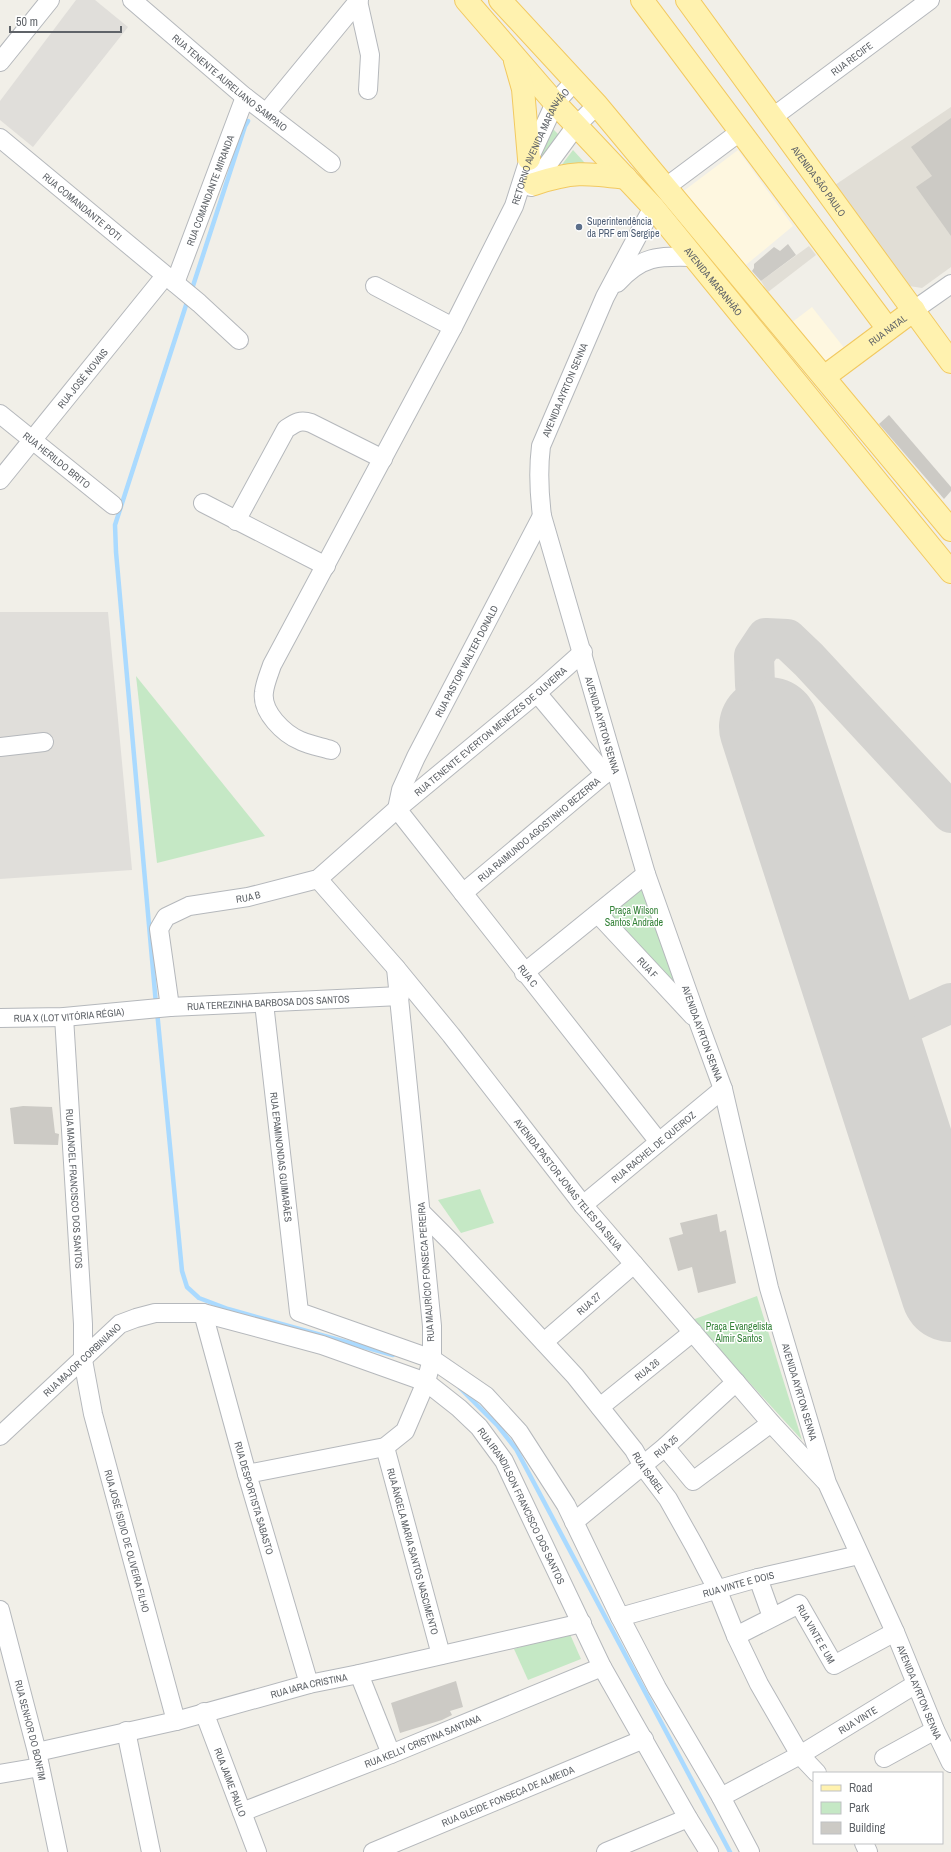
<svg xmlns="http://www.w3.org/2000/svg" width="951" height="1852" font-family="'Archivo Narrow',sans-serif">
  <rect width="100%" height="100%" fill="#f1efe8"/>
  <g fill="#fef7e0">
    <polygon points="738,150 793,226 741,269 681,193"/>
    <polygon points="812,307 845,349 825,365 791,323"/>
  </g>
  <g fill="#e0deda">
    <polygon points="76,0 95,0 128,27 33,147 0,120 0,101"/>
    <polygon points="0,612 108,612 132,870 0,879"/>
  </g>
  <g fill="#e1ded6">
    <polygon points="951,107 951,267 922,288 909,286 835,185"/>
    <polygon points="809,246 816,255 768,292 761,281"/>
  </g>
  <g fill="#c5e8c5">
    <polygon points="551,127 562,138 536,170"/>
    <polygon points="573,150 595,174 551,179"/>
    <polygon points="136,676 265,836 157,863"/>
    <polygon points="641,887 683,994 609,914"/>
    <polygon points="480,1189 494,1223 461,1233 438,1200"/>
    <polygon points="757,1296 802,1440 692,1320"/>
    <polygon points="569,1632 581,1659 528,1680 514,1649"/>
  </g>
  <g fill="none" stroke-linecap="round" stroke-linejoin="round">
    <g stroke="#aadaff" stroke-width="4.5">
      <polyline points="191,292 245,126 248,121"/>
      <polyline points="156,1004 116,552 115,525 188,299"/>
      <polyline points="157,1011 182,1271 187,1287 199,1298 228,1309 393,1355"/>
      <polyline points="460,1388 498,1426 516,1449 730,1852"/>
    </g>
    <g stroke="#d4d3d0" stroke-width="40">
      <polyline points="769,727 755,685 754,656 766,638 787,639 809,660 951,813"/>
      <polyline points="870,1040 951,1003"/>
    </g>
    <polyline stroke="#d4d3d0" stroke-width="100" points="769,727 951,1292"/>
  </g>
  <g fill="#cccac5">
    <polygon points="951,118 951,236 916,187 932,176 911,147"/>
    <polygon points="788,244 796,255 761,281 752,271 754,268 754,264 774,247 780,251"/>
    <polygon points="889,415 951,487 951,491 944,499 879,424"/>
    <polygon points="23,1106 52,1107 55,1133 59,1134 58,1145 14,1144 10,1108"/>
    <polygon points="717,1214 720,1232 726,1230 736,1283 698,1293 692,1267 678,1271 669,1238 683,1234 680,1223"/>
    <polygon points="456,1681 463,1707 450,1711 452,1715 442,1720 400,1733 391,1703"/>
  </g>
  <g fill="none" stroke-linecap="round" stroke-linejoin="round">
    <defs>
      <g id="minor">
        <path id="s1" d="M132,0L245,97L331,163"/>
        <polyline points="358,1 370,55 368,90"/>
        <polyline points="0,62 50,0"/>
        <polyline points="266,113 359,0"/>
        <path id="s2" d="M773,117L930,0"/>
        <path id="s3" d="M0,138L199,303L239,340"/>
        <polyline points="531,187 576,126 597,105"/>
        <polyline points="666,187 741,131"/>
        <path id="s4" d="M653,207L605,297L541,446C538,470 539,492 542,516L646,874L698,1021L723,1089L769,1288L827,1483L895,1632L935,1730L951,1763"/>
        <path id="s5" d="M175,283L245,97"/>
        <path d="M617,283C642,255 659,256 694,257"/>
        <polyline points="375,286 453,327"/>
        <polyline points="914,310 951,284"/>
        <path id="s6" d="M0,414L113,505"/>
        <path id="s7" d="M0,480L165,276"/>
        <polyline points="203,503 326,566"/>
        <path d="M236,521L286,429C295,423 300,419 311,423L383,459"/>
        <polyline points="537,693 605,774"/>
        <polyline points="0,747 44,742"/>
        <path id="s8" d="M331,750C321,747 310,745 301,741C284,734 261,712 264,692C265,683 269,674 272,665L453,327L514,206L529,159L555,103L575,81"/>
        <path id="s9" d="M397,809L659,1142"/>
        <path id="s10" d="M397,809L401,790L416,757L542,516"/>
        <path id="s11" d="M318,879L396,968L451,1035L583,1205L771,1423L825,1481"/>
        <path id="s12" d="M463,893L614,766"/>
        <path id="s13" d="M598,914L693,1016"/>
        <polyline points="524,973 646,874"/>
        <path id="s14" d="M264,1003L299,1312L432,1359L486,1396L519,1432L566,1505L620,1617L657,1688L721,1797L750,1852"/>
        <path id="s15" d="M170,1007L159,929L166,917L189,906L248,897L318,879L397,809L537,693L583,652"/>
        <path id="s16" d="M64,1017L83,1324V1360L93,1414L176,1721"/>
        <path id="s17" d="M0,1018L64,1017L170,1007L400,996"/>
        <path id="s18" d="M583,1205L723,1089"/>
        <path id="s19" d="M422,1213L452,1243L575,1376L634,1450L643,1466L668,1499L695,1547L718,1591L736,1636L759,1684L800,1755L817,1773"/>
        <path id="s20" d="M203,1313L247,1474L309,1684"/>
        <path id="s21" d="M544,1342L634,1264"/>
        <path id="s22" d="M600,1407L693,1332"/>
        <path id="s23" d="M0,1436L120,1324L136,1318L155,1313H203L322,1345L426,1382L459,1408L479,1427L504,1461L602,1667L688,1818L709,1852"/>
        <path id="s24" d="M385,1447L441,1655"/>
        <polyline points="665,1447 693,1481 771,1423"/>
        <polyline points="247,1474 385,1447 405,1431 426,1382 432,1359 432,1326 396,968"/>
        <path id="s25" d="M574,1522L665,1447L736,1382"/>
        <polyline points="758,1578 772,1617"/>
        <path id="s26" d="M0,1610L37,1752L58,1852"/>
        <path id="s27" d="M620,1617L758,1578L859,1555"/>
        <path id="s28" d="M736,1636L799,1604L834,1665L895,1632"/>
        <polyline points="359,1674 391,1754"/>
        <path id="s29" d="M204,1712L257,1852"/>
        <polyline points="126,1731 151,1852"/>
        <path id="s30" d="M37,1752L176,1721L309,1684L359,1674L582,1623"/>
        <polyline points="884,1758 935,1730"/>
        <polyline points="0,1774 40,1767"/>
        <path id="s31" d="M721,1797L800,1755L916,1684"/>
        <path id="s32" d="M242,1812L391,1754L602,1667"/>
        <polyline points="864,1843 868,1852"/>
        <path id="s33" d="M373,1852L644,1739"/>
        <polyline points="606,1852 688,1818"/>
      </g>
      <g id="major">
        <path id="s34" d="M466,0L555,103L653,207L951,572"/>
        <polyline points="500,0 597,105 951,530"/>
        <polyline points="642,0 888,329"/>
        <path id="s35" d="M687,0L951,362"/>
        <polyline points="515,61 523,89 529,159"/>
        <path d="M534,184C573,171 586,173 626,178"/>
        <path id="s36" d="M824,377L914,310"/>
      </g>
    </defs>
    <use href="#minor" stroke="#b5b8bc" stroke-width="20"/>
    <use href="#major" stroke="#f2c960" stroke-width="24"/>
    <use href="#minor" stroke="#fff" stroke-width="18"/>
    <use href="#major" stroke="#fff2af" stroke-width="22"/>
  </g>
  <circle fill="#5c6f8a" stroke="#fff" stroke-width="1.5" cx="579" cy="227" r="4"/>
  <g text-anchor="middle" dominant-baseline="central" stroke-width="3" stroke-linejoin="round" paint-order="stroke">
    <g font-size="10" fill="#5f6368" stroke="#fff">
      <text stroke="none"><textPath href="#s2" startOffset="98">RUA RECIFE</textPath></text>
      <text stroke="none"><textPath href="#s1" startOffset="128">RUA TENENTE AURELIANO SAMPAIO</textPath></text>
      <text stroke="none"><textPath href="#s8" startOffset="709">RETORNO AVENIDA MARANHÃO</textPath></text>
      <text stroke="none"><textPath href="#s35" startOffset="224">AVENIDA SÃO PAULO</textPath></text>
      <text stroke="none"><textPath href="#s5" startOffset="99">RUA COMANDANTE MIRANDA</textPath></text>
      <text stroke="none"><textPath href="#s3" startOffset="107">RUA COMANDANTE POTI</textPath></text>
      <text stroke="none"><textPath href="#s34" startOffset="375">AVENIDA MARANHÃO</textPath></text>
      <text stroke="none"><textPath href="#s36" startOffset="79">RUA NATAL</textPath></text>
      <text stroke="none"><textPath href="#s7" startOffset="131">RUA JOSÉ NOVAIS</textPath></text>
      <text transform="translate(565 390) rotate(-67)">AVENIDA AYRTON SENNA</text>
      <text stroke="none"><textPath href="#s6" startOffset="73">RUA HERILDO BRITO</textPath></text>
      <text stroke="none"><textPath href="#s10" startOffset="164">RUA PASTOR WALTER DONALD</textPath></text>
      <text stroke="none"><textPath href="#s4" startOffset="552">AVENIDA AYRTON SENNA</textPath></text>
      <text stroke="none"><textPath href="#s15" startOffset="477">RUA TENENTE EVERTON MENEZES DE OLIVEIRA</textPath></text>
      <text stroke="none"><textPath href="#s12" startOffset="99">RUA RAIMUNDO AGOSTINHO BEZERRA</textPath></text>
      <text stroke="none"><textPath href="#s15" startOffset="178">RUA B</textPath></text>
      <text stroke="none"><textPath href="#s13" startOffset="73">RUA F</textPath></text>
      <text stroke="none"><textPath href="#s9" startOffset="212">RUA C</textPath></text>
      <text stroke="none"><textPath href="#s17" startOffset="269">RUA TEREZINHA BARBOSA DOS SANTOS</textPath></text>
      <text stroke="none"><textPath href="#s17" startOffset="69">RUA X (LOT VITÓRIA RÉGIA)</textPath></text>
      <text stroke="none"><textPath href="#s4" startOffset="876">AVENIDA AYRTON SENNA</textPath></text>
      <text stroke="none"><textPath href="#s18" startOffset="91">RUA RACHEL DE QUEIROZ</textPath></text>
      <text stroke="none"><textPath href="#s14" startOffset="155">RUA EPAMINONDAS GUIMARÃES</textPath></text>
      <text stroke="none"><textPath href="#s11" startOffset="395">AVENIDA PASTOR JONAS TELES DA SILVA</textPath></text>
      <text stroke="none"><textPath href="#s16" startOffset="172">RUA MANOEL FRANCISCO DOS SANTOS</textPath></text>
      <text transform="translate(426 1272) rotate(-94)">RUA MAURÍCIO FONSECA PEREIRA</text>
      <text stroke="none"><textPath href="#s21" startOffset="59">RUA 27</textPath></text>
      <text stroke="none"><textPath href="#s23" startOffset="112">RUA MAJOR CORBINIANO</textPath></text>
      <text stroke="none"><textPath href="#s22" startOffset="60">RUA 26</textPath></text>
      <text stroke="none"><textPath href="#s4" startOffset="1248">AVENIDA AYRTON SENNA</textPath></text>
      <text stroke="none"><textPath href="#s25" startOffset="119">RUA 25</textPath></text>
      <text stroke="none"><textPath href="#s19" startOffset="345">RUA ISABEL</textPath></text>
      <text stroke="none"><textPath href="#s20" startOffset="192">RUA DESPORTISTA SABASTO</textPath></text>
      <text stroke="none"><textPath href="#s23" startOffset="642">RUA IRANDILSON FRANCISCO DOS SANTOS</textPath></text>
      <text stroke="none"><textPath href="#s16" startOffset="530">RUA JOSÉ ISIDIO DE OLIVEIRA FILHO</textPath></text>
      <text stroke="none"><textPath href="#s24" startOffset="108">RUA ÂNGELA MARIA SANTOS NASCIMENTO</textPath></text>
      <text stroke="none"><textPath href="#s27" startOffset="123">RUA VINTE E DOIS</textPath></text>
      <text stroke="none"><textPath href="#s28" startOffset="105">RUA VINTE E UM</textPath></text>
      <text stroke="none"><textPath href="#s30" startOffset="280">RUA IARA CRISTINA</textPath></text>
      <text stroke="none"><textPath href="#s4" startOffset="1572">AVENIDA AYRTON SENNA</textPath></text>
      <text stroke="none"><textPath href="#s31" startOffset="157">RUA VINTE</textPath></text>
      <text stroke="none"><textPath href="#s26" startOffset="124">RUA SENHOR DO BONFIM</textPath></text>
      <text stroke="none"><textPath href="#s32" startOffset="194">RUA KELLY CRISTINA SANTANA</textPath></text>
      <text stroke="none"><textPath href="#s29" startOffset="75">RUA JAIME PAULO</textPath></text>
      <text stroke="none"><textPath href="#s33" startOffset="146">RUA GLEIDE FONSECA DE ALMEIDA</textPath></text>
    </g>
    <g font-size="10" fill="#4e5e75" stroke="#fff" text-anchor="start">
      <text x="587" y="221">Superintendência<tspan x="587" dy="12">da PRF em Sergipe</tspan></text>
    </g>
    <g font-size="10" fill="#348238" stroke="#fff">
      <text x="634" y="910">Praça Wilson<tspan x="634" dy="12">Santos Andrade</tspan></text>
      <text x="739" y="1326">Praça Evangelista<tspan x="739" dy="12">Almir Santos</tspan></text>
    </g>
  </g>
  <rect x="813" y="1772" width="130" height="72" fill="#ffffff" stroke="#bfc1c3"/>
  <rect x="821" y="1785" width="20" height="6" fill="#fff2af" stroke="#bfc1c3"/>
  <text x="849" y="1792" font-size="12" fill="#5f6368">Road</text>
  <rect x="821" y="1802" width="20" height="12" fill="#c5e8c5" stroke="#bfc1c3"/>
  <text x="849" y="1812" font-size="12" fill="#5f6368">Park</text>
  <rect x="821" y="1822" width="20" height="12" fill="#cccac5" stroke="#bfc1c3"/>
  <text x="849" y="1832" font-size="12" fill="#5f6368">Building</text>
  <path d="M10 26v6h111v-6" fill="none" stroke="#5f6368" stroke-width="2"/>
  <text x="16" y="26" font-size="12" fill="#5f6368" stroke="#ffffff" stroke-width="3" paint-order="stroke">50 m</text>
</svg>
